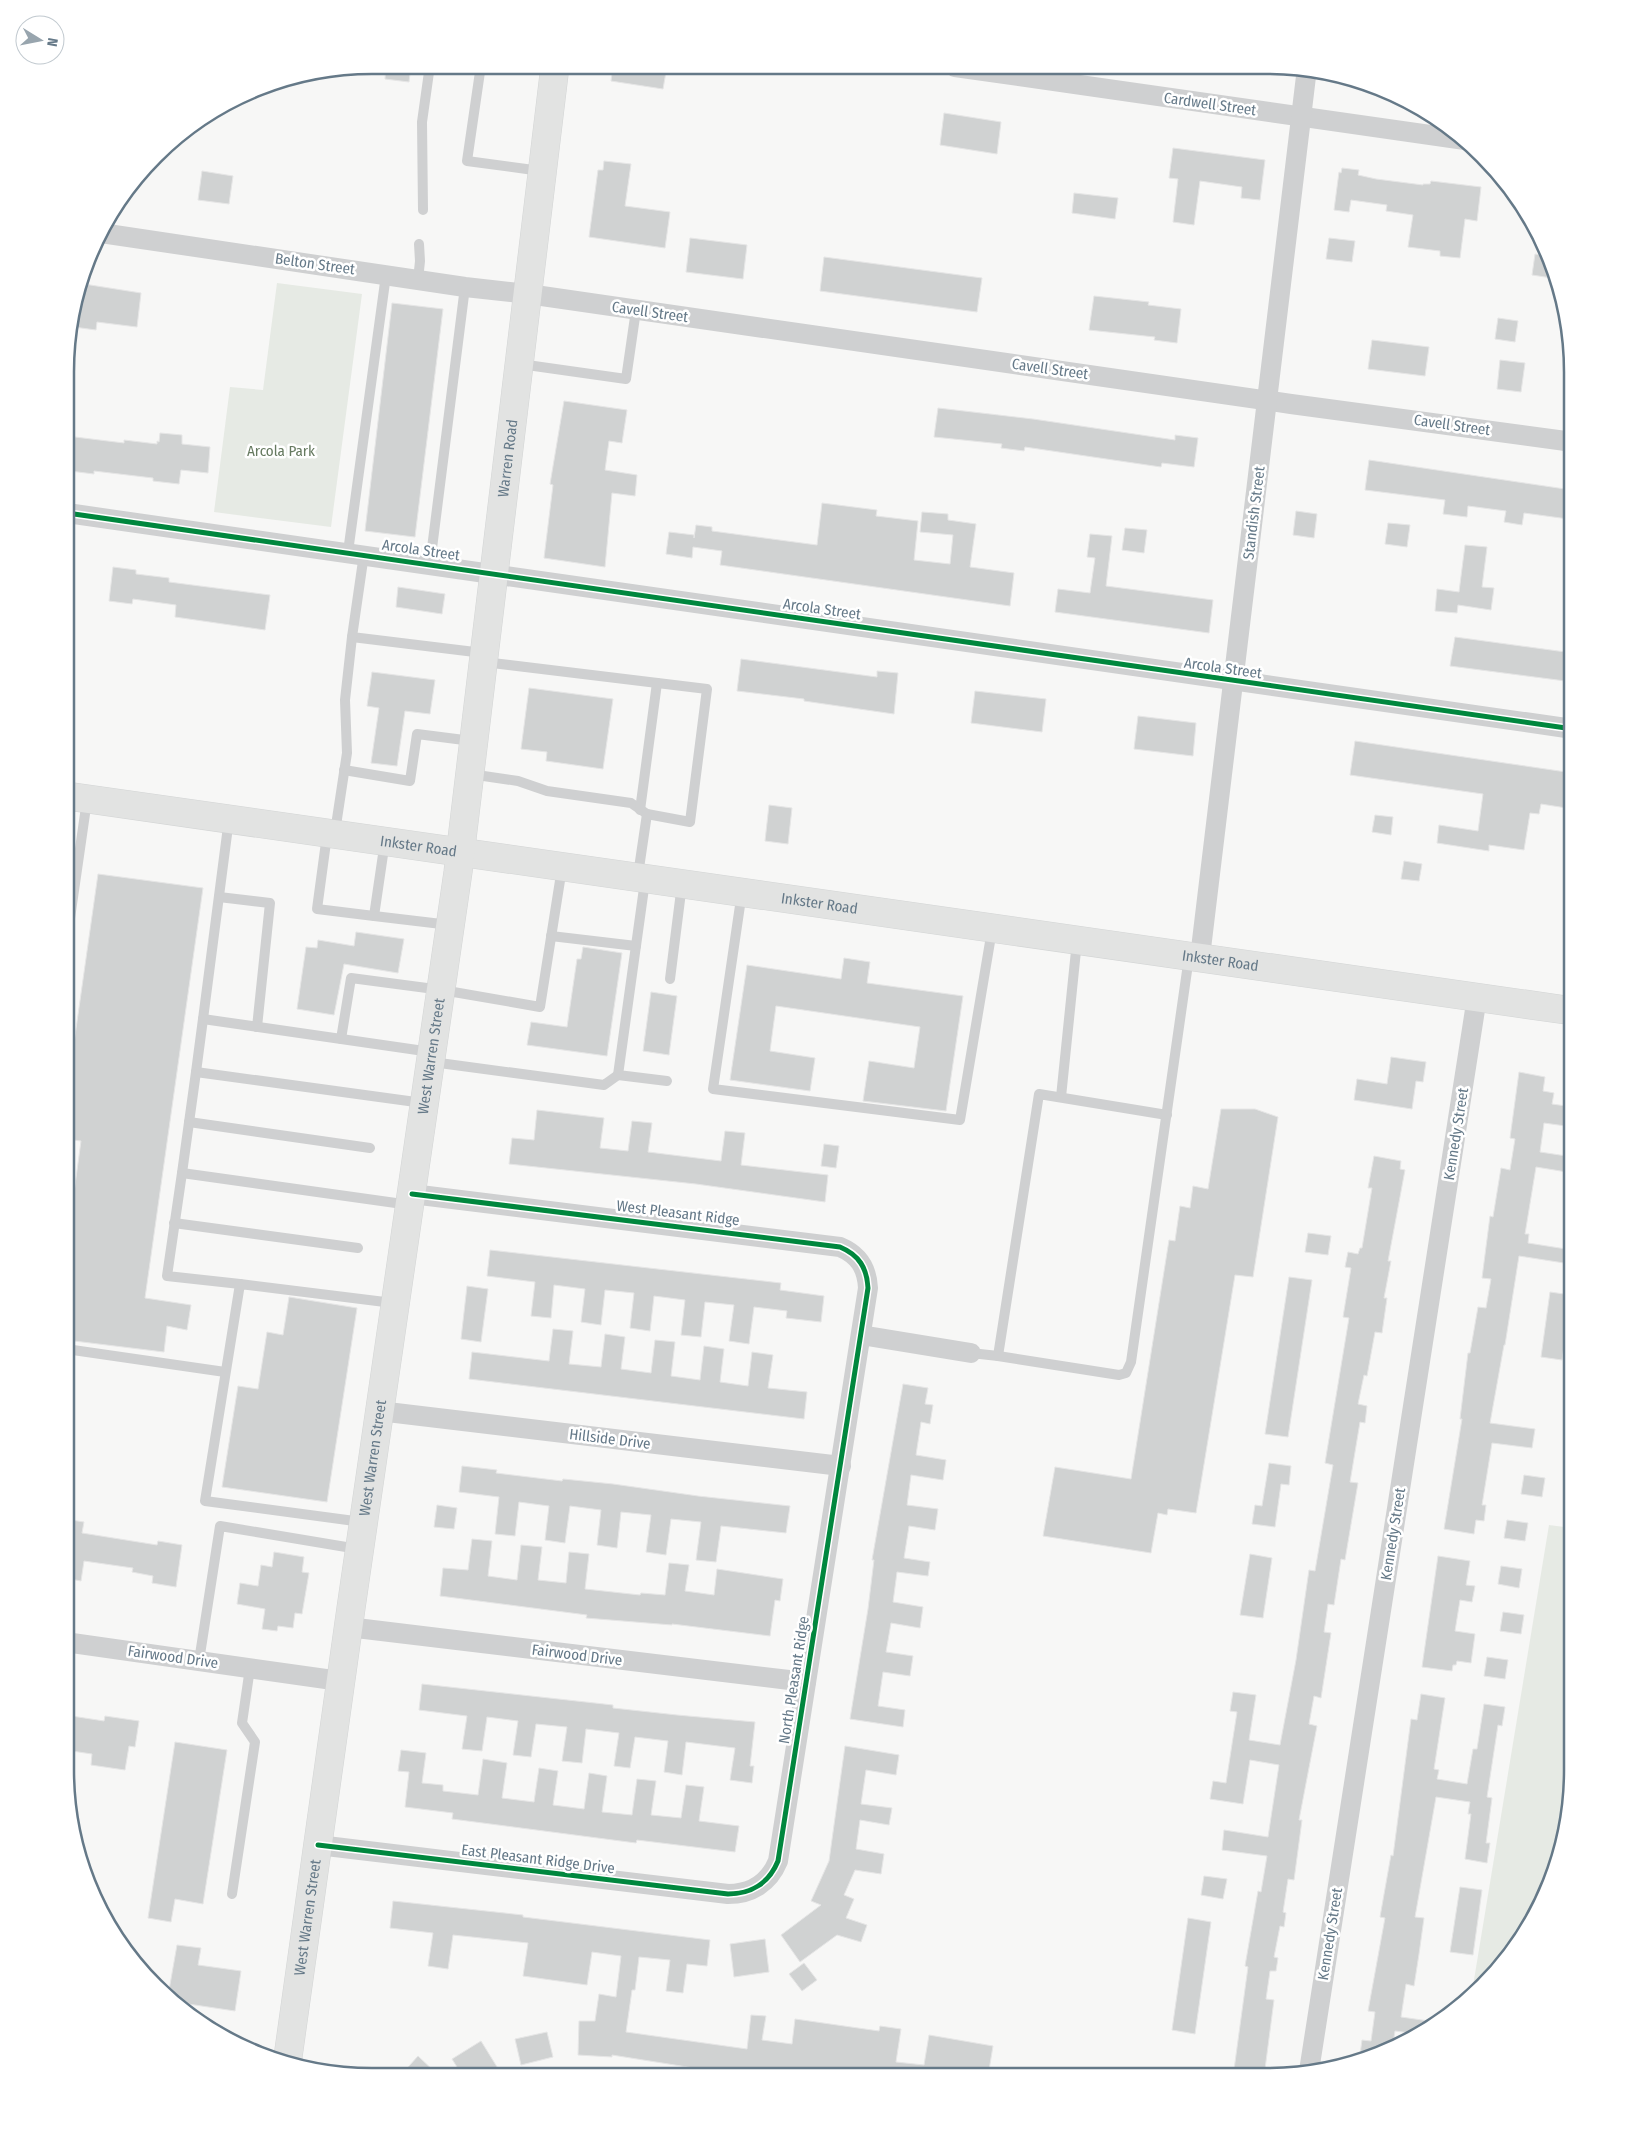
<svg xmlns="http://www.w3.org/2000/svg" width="1638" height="2142" font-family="'Fira Sans Condensed',sans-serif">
  <rect width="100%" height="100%" fill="#f7f7f6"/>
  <g fill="#e6eae4">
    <polygon points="277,283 362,294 331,527 214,512 230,387 263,390"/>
    <polygon points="1549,1525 1572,1528 1572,1790 1557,1869 1521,1940 1471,1998"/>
  </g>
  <g fill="#d0d2d2" stroke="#e6e6e6">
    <polygon points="386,65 411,65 409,82 385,79"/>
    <polygon points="613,66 667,66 663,89 611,81"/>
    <polygon points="944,113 1001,122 997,154 940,145"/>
    <polygon points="1173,148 1265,160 1260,200 1241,198 1242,187 1200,181 1194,225 1173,222 1178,179 1169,178"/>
    <polygon points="604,161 631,164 625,206 670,212 665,248 589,237 598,170 603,170"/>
    <polygon points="1342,168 1359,170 1358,175 1376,179 1423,185 1423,184 1430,184 1431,181 1481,187 1477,221 1465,219 1460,258 1440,256 1440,251 1408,247 1413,215 1386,211 1387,205 1351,200 1349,212 1334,210 1339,172 1341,173"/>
    <polygon points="202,171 233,176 229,204 198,200"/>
    <polygon points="1074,193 1118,198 1115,219 1072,213"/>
    <polygon points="690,238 747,245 743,279 686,272"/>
    <polygon points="1329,238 1355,241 1352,262 1326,259"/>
    <polygon points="1535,254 1549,256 1553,268 1552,278 1532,275"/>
    <polygon points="824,257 982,278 977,312 820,291"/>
    <polygon points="84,284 141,293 137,327 97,322 96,330 74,327 77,305"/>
    <polygon points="1094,296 1149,302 1148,305 1181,309 1177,343 1154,340 1155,337 1089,330"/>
    <polygon points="392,303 443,309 415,537 365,531"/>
    <polygon points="1498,318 1518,321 1515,342 1495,339"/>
    <polygon points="1372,340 1429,347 1425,376 1368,369"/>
    <polygon points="1500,360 1525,363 1521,392 1497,389"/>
    <polygon points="564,401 627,410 622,443 609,441 605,470 637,475 635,496 612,493 605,567 544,558 553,485 550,484"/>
    <polygon points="938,408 1033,419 1175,440 1175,435 1198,438 1194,467 1162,463 1161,467 1025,447 1024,451 1001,448 1002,444 934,437"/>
    <polygon points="160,433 182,435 182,444 210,447 208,473 181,470 179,484 153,481 153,478 94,471 94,474 70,471 75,437 124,443 124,440 157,444 157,441 159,442"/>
    <polygon points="1369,460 1572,490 1568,519 1524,513 1522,525 1504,522 1506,511 1468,506 1467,517 1443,514 1445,500 1365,490"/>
    <polygon points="822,503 877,510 876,516 918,521 914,560 950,564 953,535 920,532 922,512 948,514 948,520 976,524 970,567 1014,573 1010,606 720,565 722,551 693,547 692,558 666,554 669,532 694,535 694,538 696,525 712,527 712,531 817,545"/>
    <polygon points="1296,511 1317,514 1314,538 1293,535"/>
    <polygon points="1388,523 1410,525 1407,547 1385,544"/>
    <polygon points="1125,528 1147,530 1144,553 1122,550"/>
    <polygon points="1090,534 1112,536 1106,586 1213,600 1209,633 1055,612 1058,589 1090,593 1095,558 1087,557"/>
    <polygon points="1465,545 1487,547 1482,587 1494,588 1491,610 1458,605 1457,613 1435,611 1437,589 1459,592"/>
    <polygon points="113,567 136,570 136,574 169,578 169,582 270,595 265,630 175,617 176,605 133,599 132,604 109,601"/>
    <polygon points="398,587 445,594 442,614 396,607"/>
    <polygon points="1455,637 1573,653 1573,682 1450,666"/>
    <polygon points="741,659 877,677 877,671 898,673 894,714 804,701 804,699 737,691"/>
    <polygon points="372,672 435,680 430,714 405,711 397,766 371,763 379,708 367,706"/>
    <polygon points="529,688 613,699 603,769 546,761 547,752 521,749"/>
    <polygon points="975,691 1046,699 1042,732 971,723"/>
    <polygon points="1138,716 1196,723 1193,756 1134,749"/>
    <polygon points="1355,741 1573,773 1573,809 1541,804 1539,814 1530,813 1524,850 1489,845 1489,851 1437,843 1439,825 1478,831 1483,794 1350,775"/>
    <polygon points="769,805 792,808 788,844 765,841"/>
    <polygon points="1375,815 1393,817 1391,835 1372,832"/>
    <polygon points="1404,861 1422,864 1419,881 1401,879"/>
    <polygon points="98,874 203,888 145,1298 191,1305 187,1330 167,1326 164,1352 66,1340 66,1222 70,1222 81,1141 66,1139 66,1099"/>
    <polygon points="356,932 404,939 398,973 344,964 334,1015 297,1009 306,947 317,948 318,940 354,946"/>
    <polygon points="583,947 622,953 607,1056 527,1045 531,1022 567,1027 577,959 581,959"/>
    <polygon points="844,958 870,962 867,983 963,996 946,1111 863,1101 869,1061 914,1068 920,1027 776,1006 770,1051 815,1058 810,1091 730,1080 747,965 841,979"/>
    <polygon points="651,992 677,996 669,1055 643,1051"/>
    <polygon points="1391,1057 1426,1062 1423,1082 1416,1081 1412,1109 1354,1100 1357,1079 1387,1084"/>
    <polygon points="1519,1072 1545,1077 1543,1091 1554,1093 1552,1104 1573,1107 1573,1127 1544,1123 1540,1152 1573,1157 1573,1173 1536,1167 1525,1234 1529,1234 1528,1243 1566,1249 1564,1263 1519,1256 1505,1345 1504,1345 1490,1423 1535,1429 1532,1448 1492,1443 1482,1505 1486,1505 1484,1521 1476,1520 1474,1534 1444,1529 1462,1419 1460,1419 1468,1353 1470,1353 1478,1307 1486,1308 1491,1279 1482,1278 1490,1216 1493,1217 1501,1168 1510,1170 1515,1139 1510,1138"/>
    <polygon points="1221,1109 1255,1109 1278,1117 1253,1277 1235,1275 1196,1513 1168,1509 1167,1515 1158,1513 1151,1553 1043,1536 1055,1467 1131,1479 1169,1240 1175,1241 1180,1206 1190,1208 1193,1186 1208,1189"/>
    <polygon points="537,1110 604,1118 600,1148 628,1151 632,1121 652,1123 648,1152 721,1161 725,1131 745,1133 741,1165 828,1175 825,1202 696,1184 509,1164 512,1138 534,1140"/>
    <polygon points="824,1144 839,1146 836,1168 821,1166"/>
    <polygon points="1374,1156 1401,1161 1400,1169 1405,1170 1388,1261 1391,1261 1384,1298 1387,1298 1382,1333 1375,1332 1367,1376 1364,1375 1358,1404 1367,1406 1365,1423 1360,1422 1350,1482 1358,1483 1345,1560 1341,1559 1334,1605 1328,1604 1324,1632 1331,1633 1321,1698 1314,1696 1309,1724 1317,1726 1299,1820 1302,1820 1294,1880 1288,1879 1283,1912 1286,1913 1284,1927 1280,1926 1274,1957 1278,1958 1276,1971 1270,1971 1266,1999 1274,2000 1264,2077 1233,2077 1248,1967 1245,1966 1258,1891 1261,1892 1267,1856 1222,1850 1224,1830 1268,1837 1279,1765 1250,1760 1243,1804 1210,1799 1213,1781 1226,1783 1237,1712 1230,1711 1233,1692 1256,1695 1249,1740 1280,1745 1296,1660 1309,1570 1315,1571 1333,1465 1325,1463 1349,1318 1343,1317 1351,1268 1345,1267 1348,1252 1358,1254 1360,1248 1362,1248 1372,1188 1368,1188"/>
    <polygon points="1308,1233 1331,1236 1328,1255 1305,1252"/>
    <polygon points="490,1250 781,1283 780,1290 824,1296 821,1322 786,1318 787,1311 754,1307 749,1344 729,1341 734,1305 705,1302 701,1337 681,1335 685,1300 654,1296 650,1331 630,1328 634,1293 605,1290 601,1325 581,1322 585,1289 554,1285 551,1318 531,1316 535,1282 487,1276"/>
    <polygon points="1289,1277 1312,1280 1288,1437 1265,1434"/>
    <polygon points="467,1286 488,1289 481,1342 461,1339"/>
    <polygon points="1550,1292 1571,1295 1562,1360 1541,1357"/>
    <polygon points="289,1297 357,1308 327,1502 222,1487 238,1386 258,1389 267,1332 283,1335"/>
    <polygon points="553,1329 573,1331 569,1364 601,1367 605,1334 625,1337 621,1369 651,1373 655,1340 675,1342 671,1376 700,1380 704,1346 724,1349 720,1382 748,1386 752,1352 773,1355 768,1388 807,1392 804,1419 469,1379 472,1352 549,1361"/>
    <polygon points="903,1384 928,1388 925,1404 933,1405 930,1424 921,1422 916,1455 946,1460 943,1480 911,1475 907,1505 938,1509 935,1530 909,1526 904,1558 930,1562 928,1576 897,1572 893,1602 923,1607 920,1628 891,1623 886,1652 913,1656 910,1676 883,1672 878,1706 905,1710 903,1727 850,1719 868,1609 874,1560 872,1560"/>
    <polygon points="1269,1463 1291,1466 1289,1485 1281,1484 1275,1527 1252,1524 1255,1505 1262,1506"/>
    <polygon points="462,1466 497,1470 496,1473 562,1481 563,1479 613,1484 698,1496 790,1506 786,1533 721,1526 716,1562 696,1560 701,1522 671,1519 666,1555 646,1552 651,1515 621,1512 617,1548 597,1545 601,1510 570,1506 565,1543 545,1540 549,1506 519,1502 515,1536 495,1534 499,1497 459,1492"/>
    <polygon points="1524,1475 1545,1478 1542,1497 1521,1494"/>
    <polygon points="437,1505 457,1508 454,1529 434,1527"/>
    <polygon points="65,1519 84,1522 82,1533 157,1545 158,1541 182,1545 176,1587 152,1583 153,1576 132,1572 133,1568 84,1561 81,1581 65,1578"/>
    <polygon points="1507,1520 1528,1523 1525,1541 1504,1538"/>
    <polygon points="472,1539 492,1541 488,1576 517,1580 521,1545 542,1547 538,1580 566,1583 569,1552 589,1554 585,1589 640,1595 641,1593 665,1595 669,1563 689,1565 685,1591 714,1595 717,1569 783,1579 780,1601 775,1600 770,1636 672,1624 672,1625 586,1618 587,1615 440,1596 443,1568 468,1570"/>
    <polygon points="274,1552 304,1557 302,1572 309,1573 302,1614 295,1613 293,1628 278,1626 277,1631 262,1629 265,1609 237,1604 240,1583 258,1586 261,1565 272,1567"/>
    <polygon points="1250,1554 1272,1558 1263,1618 1240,1615"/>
    <polygon points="1438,1556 1470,1561 1466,1585 1475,1586 1472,1602 1460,1600 1455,1631 1475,1634 1471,1663 1457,1661 1456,1665 1453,1665 1452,1671 1422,1667"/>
    <polygon points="1501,1566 1522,1569 1519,1588 1498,1584"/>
    <polygon points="1503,1612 1524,1615 1521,1634 1500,1631"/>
    <polygon points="1487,1657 1508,1660 1505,1679 1484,1676"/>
    <polygon points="422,1684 613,1705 613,1708 677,1715 755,1722 750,1766 754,1766 752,1783 730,1780 735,1748 686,1742 682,1775 664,1772 668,1741 635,1737 630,1768 614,1766 619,1733 586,1729 582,1763 562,1761 567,1727 536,1724 531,1757 513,1755 518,1721 487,1717 482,1751 462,1749 467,1716 419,1710"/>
    <polygon points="1421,1694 1445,1698 1434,1769 1439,1770 1437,1779 1467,1784 1473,1749 1477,1749 1484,1704 1505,1707 1502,1726 1498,1725 1487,1797 1492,1798 1486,1843 1490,1843 1487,1863 1465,1859 1471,1814 1468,1814 1470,1802 1436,1797 1415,1917 1424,1918 1419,1954 1414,1986 1406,1984 1401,2017 1436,2022 1418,2034 1395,2031 1393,2044 1401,2046 1359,2062 1362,2040 1371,2041 1375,2012 1368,2011 1385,1918 1380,1917 1391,1855 1393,1856 1411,1719 1417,1720"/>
    <polygon points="65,1715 104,1721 105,1716 139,1721 135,1747 129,1746 125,1770 91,1765 92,1754 65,1750"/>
    <polygon points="175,1742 227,1750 203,1904 175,1899 171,1922 148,1918"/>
    <polygon points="845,1746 899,1755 896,1775 866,1770 861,1804 892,1808 889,1825 860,1820 856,1849 884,1854 881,1874 855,1870 844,1895 854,1899 846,1918 867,1925 861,1942 837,1935 800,1962 781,1935 821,1905 811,1901 829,1861"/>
    <polygon points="401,1750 426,1753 422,1783 443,1785 443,1791 478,1795 483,1759 507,1763 502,1798 534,1802 539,1768 558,1771 553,1805 584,1809 589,1773 607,1776 602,1812 632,1815 637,1779 656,1781 651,1815 681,1818 686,1785 704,1787 699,1821 739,1826 735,1852 637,1840 636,1843 452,1819 453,1813 405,1807 409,1772 398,1771"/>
    <polygon points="1204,1876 1227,1879 1223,1899 1201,1895"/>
    <polygon points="1460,1887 1482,1890 1473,1955 1450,1952"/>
    <polygon points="393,1901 523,1915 523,1917 710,1940 707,1966 687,1964 683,1993 666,1991 670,1960 639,1957 635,1990 632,1990 626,2032 747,2049 751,2015 766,2016 762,2040 792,2044 795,2019 879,2031 880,2026 901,2029 896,2062 924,2065 929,2035 993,2046 988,2076 769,2076 751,2073 751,2076 744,2076 612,2055 612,2057 578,2055 579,2021 595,2021 599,1994 616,1997 621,1956 592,1952 587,1985 523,1976 528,1943 453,1935 448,1969 428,1966 433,1933 390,1928"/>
    <polygon points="1188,1918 1211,1922 1195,2034 1172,2030"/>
    <polygon points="765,1939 769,1972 734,1977 730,1944"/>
    <polygon points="177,1945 201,1948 198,1965 241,1971 235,2011 175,2002 168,1996"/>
    <polygon points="804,1963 817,1980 802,1991 789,1974"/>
    <polygon points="547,2032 553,2057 521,2065 515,2039"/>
    <polygon points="481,2041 502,2075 462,2075 452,2059"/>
    <polygon points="418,2056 438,2075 401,2075"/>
  </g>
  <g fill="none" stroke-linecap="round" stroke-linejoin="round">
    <defs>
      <g id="secondary">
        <path id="s1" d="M67,796L1573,1011"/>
        <path id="s2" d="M287,2064L351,1608L458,872L555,66"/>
      </g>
    </defs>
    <use href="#secondary" stroke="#d3d5d5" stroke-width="29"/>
    <g stroke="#cfd0d1" stroke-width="10">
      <polyline points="481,65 467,161 541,171"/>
      <polyline points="423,210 422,122 430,65"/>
      <polyline points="418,280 420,261 419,244"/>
      <polyline points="520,364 626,379 636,310"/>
      <polyline points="348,552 386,275"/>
      <polyline points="364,554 352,637 483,653"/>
      <polyline points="430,564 465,287"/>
      <polyline points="344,770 410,781 417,734 472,741"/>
      <polyline points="470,774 518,781 547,791 631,803 647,814 690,822 707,689 484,662"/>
      <polyline points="640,810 657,683"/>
      <polyline points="335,832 347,753 345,700 352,637"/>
      <polyline points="327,835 317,909 374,916 385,841"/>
      <polyline points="638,875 647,814"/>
      <polyline points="645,881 618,1075 667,1081"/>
      <polyline points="742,892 713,1089 960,1120 992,930"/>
      <polyline points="219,897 270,903 257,1027"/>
      <polyline points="374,916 450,925"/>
      <polyline points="551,936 636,946"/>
      <polyline points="67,939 87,800"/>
      <polyline points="670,979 682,884"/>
      <polyline points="203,1019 229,819"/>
      <polyline points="341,1039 351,978 442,990 540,1007 562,868"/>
      <polyline points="432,1062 604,1085 618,1075"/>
      <polyline points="196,1072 203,1019 431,1052"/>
      <polyline points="1061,1097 1077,941"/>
      <polyline points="189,1122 370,1148"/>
      <polyline points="182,1173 196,1072 423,1103"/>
      <polyline points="174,1223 358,1248"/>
      <polyline points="240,1284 167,1276 182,1173 410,1205"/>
      <polyline points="66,1349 225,1372"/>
      <polyline points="971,1353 998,1356 1039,1094 1167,1115"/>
      <polyline points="998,1356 1119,1375 1126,1373 1131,1362 1189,957"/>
      <polyline points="362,1522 205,1501 240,1284 393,1303"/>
      <polyline points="199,1661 220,1526 358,1549"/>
      <polyline points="232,1894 255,1742 242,1723 250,1668"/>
    </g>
    <g stroke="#cfd0d1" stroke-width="20">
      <polyline points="955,67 1465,140"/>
      <polyline points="101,233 465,287 528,294 1291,404 1573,442"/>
      <path d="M67,513C569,583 1070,661 1573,729"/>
      <polyline points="1200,957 1307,68"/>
      <polyline points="861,1335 971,1353"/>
      <polyline points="379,1411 841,1466"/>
      <polyline points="348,1627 806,1682"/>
      <polyline points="65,1642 340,1681"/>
      <path d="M318,1845L728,1894C751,1894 769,1883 778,1861L868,1288C867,1268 859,1255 840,1247L412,1194"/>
      <polyline points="1309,2071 1477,997"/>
    </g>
    <use href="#secondary" stroke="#e2e3e2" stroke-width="28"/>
    <defs>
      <g id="cycleway">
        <path d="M67,513C569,583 1070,661 1573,729"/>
        <path d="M318,1845L728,1894C751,1894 769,1883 778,1861L868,1288C867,1268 859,1255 840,1247L412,1194"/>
      </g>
    </defs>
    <use href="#cycleway" stroke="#fff" stroke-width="8"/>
    <use href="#cycleway" stroke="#00873e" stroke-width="5"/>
  </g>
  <g text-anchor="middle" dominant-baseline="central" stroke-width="5" stroke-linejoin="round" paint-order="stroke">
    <g font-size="15" fill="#657988" stroke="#fff">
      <text transform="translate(1210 104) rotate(8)">Cardwell Street</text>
      <text transform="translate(315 264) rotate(8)">Belton Street</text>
      <text transform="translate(650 312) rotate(8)">Cavell Street</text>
      <text transform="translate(1050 369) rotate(8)">Cavell Street</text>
      <text transform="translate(1452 425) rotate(8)">Cavell Street</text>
      <text stroke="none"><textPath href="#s2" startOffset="1621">Warren Road</textPath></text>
      <text transform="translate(1254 513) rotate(-83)">Standish Street</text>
      <text transform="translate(421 550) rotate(8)">Arcola Street</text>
      <text transform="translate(822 609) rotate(8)">Arcola Street</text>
      <text transform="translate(1223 668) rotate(8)">Arcola Street</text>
      <text stroke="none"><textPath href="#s1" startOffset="355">Inkster Road</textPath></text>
      <text stroke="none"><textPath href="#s1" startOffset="760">Inkster Road</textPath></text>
      <text stroke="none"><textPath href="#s1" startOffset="1165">Inkster Road</textPath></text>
      <text stroke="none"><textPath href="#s2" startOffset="1018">West Warren Street</textPath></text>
      <text transform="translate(1456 1134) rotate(-81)">Kennedy Street</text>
      <text transform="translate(678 1213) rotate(7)">West Pleasant Ridge</text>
      <text transform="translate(610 1439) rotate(7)">Hillside Drive</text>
      <text stroke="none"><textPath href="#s2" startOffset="612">West Warren Street</textPath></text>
      <text transform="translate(1393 1534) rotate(-81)">Kennedy Street</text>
      <text transform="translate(577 1655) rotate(7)">Fairwood Drive</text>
      <text transform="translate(173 1657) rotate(8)">Fairwood Drive</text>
      <text transform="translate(794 1680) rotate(-81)">North Pleasant Ridge</text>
      <text transform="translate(538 1859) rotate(7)">East Pleasant Ridge Drive</text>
      <text stroke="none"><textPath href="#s2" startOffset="148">West Warren Street</textPath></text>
      <text transform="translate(1330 1934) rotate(-81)">Kennedy Street</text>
    </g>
    <g font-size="15" fill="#667a60" stroke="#fff">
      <text x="281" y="451">Arcola Park</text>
    </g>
  </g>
  <path d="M0 0H1638V2142H0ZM372 74H1266A298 298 0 0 1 1564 372V1770A298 298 0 0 1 1266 2068H372A298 298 0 0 1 74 1770V372A298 298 0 0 1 372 74Z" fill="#fff" fill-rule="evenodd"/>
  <path fill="none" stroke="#657988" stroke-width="2.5" d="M372 74H1266A298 298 0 0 1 1564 372V1770A298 298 0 0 1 1266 2068H372A298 298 0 0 1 74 1770V372A298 298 0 0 1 372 74Z"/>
  <g transform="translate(40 40) rotate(100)"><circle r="24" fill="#ffffff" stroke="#c1c9cf"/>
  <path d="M0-4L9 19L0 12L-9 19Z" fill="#98a5ae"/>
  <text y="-8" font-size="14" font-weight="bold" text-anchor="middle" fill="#657988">N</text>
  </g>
</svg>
